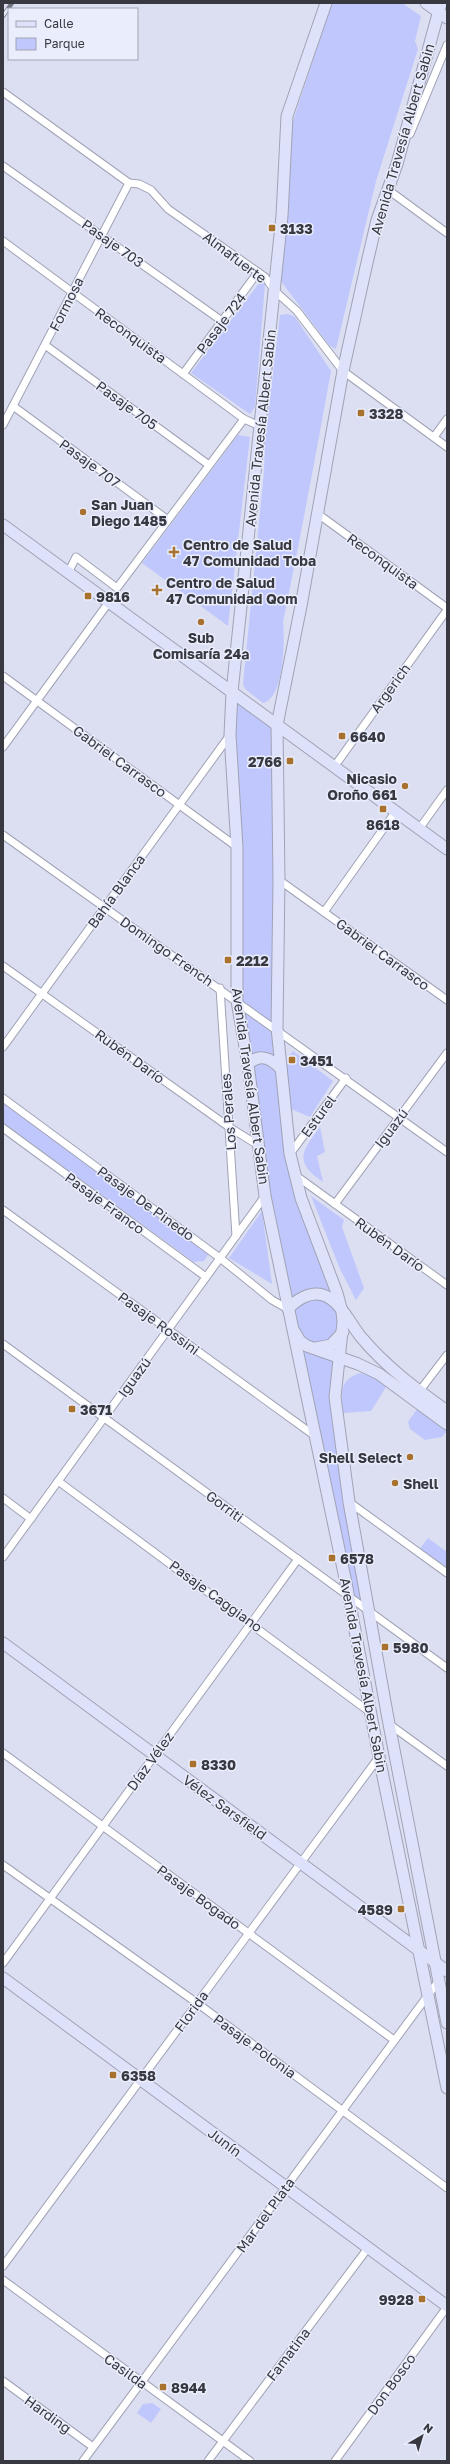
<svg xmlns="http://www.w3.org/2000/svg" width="450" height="2464" font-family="'Golos Text',sans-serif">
  <rect width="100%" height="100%" fill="#dcdff2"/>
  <g fill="#bfc7fd">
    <polygon points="332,3 402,3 421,16 415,41 418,49 376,181 336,349 330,346 280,280 293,121"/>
    <polygon points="260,282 265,284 255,407 250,414 191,373"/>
    <path d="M288,314L295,317L331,371C316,455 300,539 283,622C285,640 284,699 263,703L245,689L243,684L264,472L265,441L280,315Z"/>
    <polygon points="238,435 250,437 228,626 142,563"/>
    <polygon points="232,692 277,725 277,1028 290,1154 342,1312 337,1372 368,1610 349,1596 292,1327 237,1001"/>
    <polygon points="293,1051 333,1081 310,1117 291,1109 285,1060"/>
    <polygon points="3,1102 207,1251 208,1255 204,1261 194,1262 3,1123"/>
    <path d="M320,1127L325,1152L317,1156L323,1182C294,1162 301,1152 320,1127Z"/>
    <polygon points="311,1196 344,1220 342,1227 364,1288 356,1300 340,1269"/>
    <polygon points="262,1211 272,1284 229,1258"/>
    <path d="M360,1373L373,1377L386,1387L371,1411L343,1413C342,1392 338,1381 360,1373Z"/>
    <polygon points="417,1409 447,1431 442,1437 425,1440 410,1429 408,1422"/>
    <polygon points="428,1538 447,1552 447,1570 419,1550"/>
    <polygon points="152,2403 161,2409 151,2423 137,2413 143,2404"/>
  </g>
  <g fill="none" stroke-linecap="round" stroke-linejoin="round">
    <defs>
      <g id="street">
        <polyline points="3,92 129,183 139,184 151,190 168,209 265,277 275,291 297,311 343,371 447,447"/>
        <polyline points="410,134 447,45"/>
        <polyline points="3,166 222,321"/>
        <polyline points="387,189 447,233"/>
        <polyline points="3,241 244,419 260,426"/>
        <polyline points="45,345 209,465"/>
        <polyline points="183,374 258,272"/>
        <polyline points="13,406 168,520"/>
        <polyline points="3,425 129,183"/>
        <polyline points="434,437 447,419"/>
        <polyline points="318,514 447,608"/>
        <polyline points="68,573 76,557 117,588 244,419"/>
        <polyline points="3,676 237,847"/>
        <polyline points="3,747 109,602"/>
        <polyline points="334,767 447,610"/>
        <polyline points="419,829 447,790"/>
        <polyline points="3,835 447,1152"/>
        <polyline points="279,880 447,1000"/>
        <polyline points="324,912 396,811"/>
        <polyline points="3,966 229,1127 258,1145"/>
        <polyline points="220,988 236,1236"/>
        <polyline points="3,1047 230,735"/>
        <polyline points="3,1098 220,1258 272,1300 288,1309"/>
        <polyline points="3,1128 206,1277"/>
        <polyline points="290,1154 346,1078"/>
        <polyline points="295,1175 447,1285"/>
        <polyline points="335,1204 447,1053"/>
        <polyline points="3,1210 315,1436"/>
        <polyline points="3,1344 447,1668"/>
        <polyline points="418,1393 447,1355"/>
        <polyline points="58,1481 371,1713"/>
        <polyline points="3,1498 31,1519"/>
        <polyline points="349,1502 447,1573"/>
        <polyline points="3,1557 265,1196"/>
        <polyline points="389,1724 447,1766"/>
        <polyline points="3,1753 394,2040"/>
        <polyline points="3,1865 197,2003 447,2188"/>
        <polyline points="3,1963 298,1559"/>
        <polyline points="3,2266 379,1757"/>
        <polyline points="3,2280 250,2461"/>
        <polyline points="3,2381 93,2447"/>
        <polyline points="83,2461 440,1979"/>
        <polyline points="208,2461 368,2248"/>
        <polyline points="335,2461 447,2307"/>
      </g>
      <g id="secondary">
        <polyline points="326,3 287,116 282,216 232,692 230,735 237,847 237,1001 248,1064 265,1196 346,1583 379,1757 447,2088"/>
        <polyline points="426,3 447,18"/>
        <polyline points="441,3 397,164 377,220 366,267 343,371 301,606 277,725 279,880 277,1028 290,1154 301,1198 337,1293 342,1312 343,1322 335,1397 349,1502 389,1724 447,2023"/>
        <polyline points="3,525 447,849"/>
        <path d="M248,1064C260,1053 271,1058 281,1069"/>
        <path d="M288,1309C296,1300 310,1291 323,1295C340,1300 351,1325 361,1337C386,1367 416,1389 447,1411"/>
        <polyline points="294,1331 300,1341 307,1346 358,1364 379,1374 447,1424"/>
        <polyline points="316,1348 331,1345 343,1332"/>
        <polyline points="3,1643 447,1971"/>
        <polyline points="3,1978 447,2306"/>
      </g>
    </defs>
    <use href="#street" stroke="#a0a3b5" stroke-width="9"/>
    <use href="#secondary" stroke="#a0a3b5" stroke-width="13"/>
    <use href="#street" stroke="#fff" stroke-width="7"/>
    <use href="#secondary" stroke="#dee1fa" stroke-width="11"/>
    <defs>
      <polyline id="rail" points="3,16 12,3"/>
    </defs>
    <use href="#rail" stroke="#727480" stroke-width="4.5"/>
    <use href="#rail" stroke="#eaedfc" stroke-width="3" stroke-dasharray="9" stroke-linecap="butt"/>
  </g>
  <g fill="#a8712d" stroke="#eaedfc" stroke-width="1.5">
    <rect x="268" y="224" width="8" height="8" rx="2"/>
    <rect x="357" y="409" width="8" height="8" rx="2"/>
    <circle cx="83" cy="512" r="4"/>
    <path d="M172 546h4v4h4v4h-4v4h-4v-4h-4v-4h4z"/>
    <path d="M155 584h4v4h4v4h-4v4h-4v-4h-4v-4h4z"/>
    <rect x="84" y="592" width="8" height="8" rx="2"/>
    <circle cx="201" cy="622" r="4"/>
    <rect x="338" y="732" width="8" height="8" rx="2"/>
    <rect x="286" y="757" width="8" height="8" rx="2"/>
    <circle cx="405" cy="786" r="4"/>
    <rect x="379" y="805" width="8" height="8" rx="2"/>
    <rect x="224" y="956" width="8" height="8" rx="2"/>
    <rect x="288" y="1056" width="8" height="8" rx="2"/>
    <rect x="68" y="1405" width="8" height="8" rx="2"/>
    <circle cx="410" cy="1457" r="4"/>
    <circle cx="395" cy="1483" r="4"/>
    <rect x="328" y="1554" width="8" height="8" rx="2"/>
    <rect x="381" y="1643" width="8" height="8" rx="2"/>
    <rect x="189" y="1760" width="8" height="8" rx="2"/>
    <rect x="397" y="1905" width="8" height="8" rx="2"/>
    <rect x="109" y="2071" width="8" height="8" rx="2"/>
    <rect x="418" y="2295" width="8" height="8" rx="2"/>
    <rect x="159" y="2383" width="8" height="8" rx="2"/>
  </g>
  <g text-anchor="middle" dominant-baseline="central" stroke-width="3" stroke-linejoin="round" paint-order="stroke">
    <g font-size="14" fill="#373840" stroke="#eaedfc">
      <text transform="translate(402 139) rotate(-74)">Avenida Travesía Albert Sabin</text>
      <text transform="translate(113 243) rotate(35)">Pasaje 703</text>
      <text transform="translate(235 257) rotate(37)">Almafuerte</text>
      <text transform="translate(66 304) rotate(-63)">Formosa</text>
      <text transform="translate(221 323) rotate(-53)">Pasaje 724</text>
      <text transform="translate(131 335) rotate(36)">Reconquista</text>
      <text transform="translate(127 405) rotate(36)">Pasaje 705</text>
      <text transform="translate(260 428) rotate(-84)">Avenida Travesía Albert Sabin</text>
      <text transform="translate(90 463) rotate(36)">Pasaje 707</text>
      <text transform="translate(383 561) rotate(36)">Reconquista</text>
      <text transform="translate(390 688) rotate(-54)">Argerich</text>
      <text transform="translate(120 761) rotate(36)">Gabriel Carrasco</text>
      <text transform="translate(116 891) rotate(-54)">Bahía Blanca</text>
      <text transform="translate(167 951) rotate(35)">Domingo French</text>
      <text transform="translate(383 954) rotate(36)">Gabriel Carrasco</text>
      <text transform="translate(130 1056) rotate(36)">Rubén Darío</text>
      <text transform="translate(251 1086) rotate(82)">Avenida Travesía Albert Sabin</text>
      <text transform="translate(228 1112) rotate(-94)">Los Perales</text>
      <text transform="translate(318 1116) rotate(-54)">Esturel</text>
      <text transform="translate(391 1128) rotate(-53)">Iguazú</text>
      <text transform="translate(105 1203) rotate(36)">Pasaje Franco</text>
      <text transform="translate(146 1203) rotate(36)">Pasaje De Pinedo</text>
      <text transform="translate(390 1244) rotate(36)">Rubén Darío</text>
      <text transform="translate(159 1323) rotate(36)">Pasaje Rossini</text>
      <text transform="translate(134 1377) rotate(-54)">Iguazú</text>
      <text transform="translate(225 1506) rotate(36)">Gorriti</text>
      <text transform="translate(216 1596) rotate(36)">Pasaje Caggiano</text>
      <text transform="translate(364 1675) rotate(79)">Avenida Travesía Albert Sabin</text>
      <text transform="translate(150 1761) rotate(-54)">Díaz Vélez</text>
      <text transform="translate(225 1807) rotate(36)">Vélez Sarsfield</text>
      <text transform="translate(199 1897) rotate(36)">Pasaje Bogado</text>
      <text transform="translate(191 2011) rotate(-54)">Florida</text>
      <text transform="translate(255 2046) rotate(36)">Pasaje Polonia</text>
      <text transform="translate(225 2142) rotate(37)">Junín</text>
      <text transform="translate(265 2215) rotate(-54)">Mar del Plata</text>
      <text transform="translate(288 2354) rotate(-53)">Famatina</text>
      <text transform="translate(126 2371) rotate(36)">Casilda</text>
      <text transform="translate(391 2384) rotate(-54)">Don Bosco</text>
      <text transform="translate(48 2414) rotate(36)">Harding</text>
    </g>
    <g font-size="14" font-weight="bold" fill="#373840" stroke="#eaedfc" text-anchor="start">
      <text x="280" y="228">3133</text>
      <text x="369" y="413">3328</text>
      <text x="91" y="504">San Juan<tspan x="91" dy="16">Diego 1485</tspan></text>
      <text x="183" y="544">Centro de Salud<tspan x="183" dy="16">47 Comunidad Toba</tspan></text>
      <text x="166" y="582">Centro de Salud<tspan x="166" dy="16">47 Comunidad Qom</tspan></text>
      <text x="96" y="596">9816</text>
      <text x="201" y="637" text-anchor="middle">Sub<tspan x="201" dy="16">Comisaría 24ª</tspan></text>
      <text x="350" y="736">6640</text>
      <text x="282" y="761" text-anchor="end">2766</text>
      <text x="397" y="778" text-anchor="end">Nicasio<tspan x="397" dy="16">Oroño 661</tspan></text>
      <text x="383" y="824" text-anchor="middle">8618</text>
      <text x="236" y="960">2212</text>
      <text x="300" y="1060">3451</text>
      <text x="80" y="1409">3671</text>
      <text x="402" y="1457" text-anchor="end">Shell Select</text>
      <text x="403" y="1483">Shell</text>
      <text x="340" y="1558">6578</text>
      <text x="393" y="1647">5980</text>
      <text x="201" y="1764">8330</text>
      <text x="393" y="1909" text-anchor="end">4589</text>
      <text x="121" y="2075">6358</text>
      <text x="414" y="2299" text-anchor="end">9928</text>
      <text x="171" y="2387">8944</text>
    </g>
  </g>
  <rect width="450" height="2464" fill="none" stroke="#373840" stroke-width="8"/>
  <rect x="8" y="8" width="130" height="52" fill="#eaedfc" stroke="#a2a5b1"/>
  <rect x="16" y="21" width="20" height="6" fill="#dee1fa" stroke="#a2a5b1"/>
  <text x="44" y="28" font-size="12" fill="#373840">Calle</text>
  <rect x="16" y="38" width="20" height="12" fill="#bfc7fd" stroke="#a2a5b1"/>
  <text x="44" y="48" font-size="12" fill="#373840">Parque</text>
  <g transform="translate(422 2436) rotate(38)" stroke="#eaedfc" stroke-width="3" paint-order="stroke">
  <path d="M0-3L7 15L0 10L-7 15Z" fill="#373840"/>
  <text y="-6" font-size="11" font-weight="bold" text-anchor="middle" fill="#373840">N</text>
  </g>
</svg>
